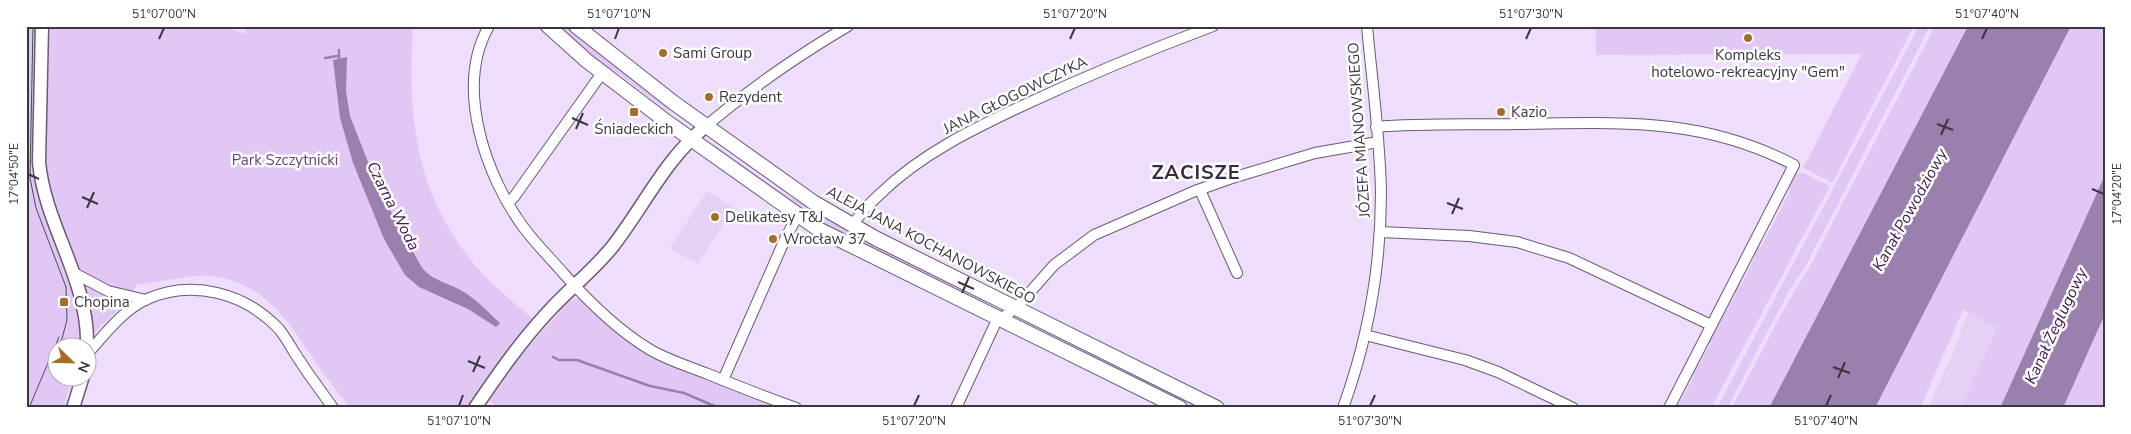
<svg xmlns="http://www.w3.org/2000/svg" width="2131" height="434" font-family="'Nunito Sans',sans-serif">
  <rect width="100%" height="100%" fill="#eedefc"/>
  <g fill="#e5d1f6">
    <polygon points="707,191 734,208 698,263 692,261 670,248"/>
    <polygon points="1968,313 1997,326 1961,408 1928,408 1960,337 1961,329"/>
  </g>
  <g fill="#e0c7f4">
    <path d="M26,26H225L244,34L247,26H413C407,119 415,195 478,269C495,288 515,303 534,320L504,354L466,408H351C343,398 334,388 327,378C295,334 272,282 210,276C185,274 162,283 138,284L119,309L80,346H58V376L72,377L63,408H26Z"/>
    <polygon points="557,26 569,26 592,47 672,107 668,111 619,74 588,54"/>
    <polygon points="1596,26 1914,26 1832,183 1803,168 1862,54 1596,55"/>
    <polygon points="1919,26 1930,26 1805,267 1789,291 1727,408 1717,408"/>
    <polygon points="1935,26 1968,26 1769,408 1732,408 1785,307 1809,268"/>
    <polygon points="2071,26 2105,26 2105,175 2000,408 1961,408 1997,327 1963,310 1920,408 1875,408"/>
    <polygon points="715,145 776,189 985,299 982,305 814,219 713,148"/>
    <polygon points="1796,172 1801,174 1802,172 1830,186 1711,408 1673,408 1675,404 1679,404 1694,376 1692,373 1696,365 1699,365 1710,344 1708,341 1736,294 1734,292 1737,285 1741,285 1755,257 1753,255 1758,247 1761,247 1790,191 1788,187"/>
    <path d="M576,298L582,300C610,327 641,352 678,368C713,383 750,394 786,408H502L488,401L523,353L569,302Z"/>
    <polygon points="2105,314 2105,408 2063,408"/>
    <polygon points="1017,315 1206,408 1191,408 1018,322 1014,318"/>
  </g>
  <g fill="#9980ad">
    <polygon points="1968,26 2071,26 1875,408 1769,408"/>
    <path d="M347,57L346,91L350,116L379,190L421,266C430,281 454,284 467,294C479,302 489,313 500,323L496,327L468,309L419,287L405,275L384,239L353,163L340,118L333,60Z"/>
    <polygon points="2105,175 2105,314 2063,408 2000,408"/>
  </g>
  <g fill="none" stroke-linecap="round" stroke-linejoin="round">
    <g stroke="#9980ad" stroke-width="2.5">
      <polyline points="339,50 339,61"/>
      <polyline points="325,58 338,56"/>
      <polyline points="553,357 559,360 577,360 650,386 684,393 719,408"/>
    </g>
    <defs>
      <g id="minor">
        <path d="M489,26C454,87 486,177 524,228C536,244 551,259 564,274C589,302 616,329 649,349C667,360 688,366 708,374C737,386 766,397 796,408"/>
        <path d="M706,126C751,88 797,56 848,26"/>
        <path d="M1376,127C1423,123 1470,125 1517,124C1618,123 1701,116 1794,165L1669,408"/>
        <polyline points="1200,190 1237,273"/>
        <polyline points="508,203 514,197 602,73"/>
        <path d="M853,225C860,213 870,203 880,194C921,154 973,129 1024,105C1086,76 1149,50 1213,26"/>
        <polyline points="1380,232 1469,236 1517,242 1569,258 1711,325"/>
        <polyline points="74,273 108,291 146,300"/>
        <polyline points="1365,335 1465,360 1498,372 1573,408"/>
        <path d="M88,353C105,334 123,310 147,299C193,279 245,293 279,329C287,339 293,351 300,361C310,377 322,392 333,408"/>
        <polyline points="723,380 785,239 798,215"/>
        <polyline points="956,408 996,322 1016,308 1054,265 1094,235 1195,191 1232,178 1315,153 1378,142"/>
        <path d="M1343,408C1368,339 1381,266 1381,192C1380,137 1372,81 1367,26"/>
      </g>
      <g id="tertiary">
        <path d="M42,26L39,162C45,226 89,280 87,346"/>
        <polyline points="73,408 83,376"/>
        <path d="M475,408C498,374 521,341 549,311C570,288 594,270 613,246C644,206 666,158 706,126"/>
      </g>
      <g id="secondary">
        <polyline points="548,26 587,61 667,122 818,229 1180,408"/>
        <polyline points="576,26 674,103 813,202 875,238 1217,408"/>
      </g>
    </defs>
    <use href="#minor" stroke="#695a75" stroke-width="12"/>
    <use href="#tertiary" stroke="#695a75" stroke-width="15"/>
    <use href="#secondary" stroke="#695a75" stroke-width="16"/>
    <use href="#minor" stroke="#fff" stroke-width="10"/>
    <use href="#tertiary" stroke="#fff" stroke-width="12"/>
    <use href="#secondary" stroke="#fff" stroke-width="14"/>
    <g stroke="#4f4856" stroke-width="1">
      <polyline points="33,26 30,178 36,208 66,287 67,320 60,346"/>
      <polyline points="29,408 59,337"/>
    </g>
  </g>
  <path fill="none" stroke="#3c3642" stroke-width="2" d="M159,39L164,28M615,39L619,28M1070,39L1075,28M1526,39L1531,28M1982,39L1987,28M572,118L588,125M1937,124L1953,130M576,129L583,113M1941,135L1948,119M28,174L39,179M2092,189L2104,194M82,197L98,204M1447,203L1463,209M87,208L94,192M1452,214L1459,198M958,282L974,289M962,293L969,277M468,361L485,368M1833,367L1850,373M473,372L480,356M1838,378L1845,362M459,406L463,395M914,406L919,395M1370,406L1375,395M1826,406L1831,395"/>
  <g fill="#a46e28" stroke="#fff" stroke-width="2">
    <circle cx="1748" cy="38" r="5"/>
    <circle cx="663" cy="53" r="5"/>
    <circle cx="709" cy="97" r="5"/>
    <rect x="629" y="107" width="10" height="10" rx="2.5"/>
    <circle cx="1501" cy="112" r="5"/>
    <circle cx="715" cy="217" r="5"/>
    <circle cx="773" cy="239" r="5"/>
    <rect x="59" y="297" width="10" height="10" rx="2.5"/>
  </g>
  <g text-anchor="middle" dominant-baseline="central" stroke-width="5" stroke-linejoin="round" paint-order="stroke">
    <g font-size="15" fill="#3c3642" stroke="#fff" text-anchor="start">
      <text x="673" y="53">Sami Group</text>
      <text x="1748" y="55" text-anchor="middle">Kompleks<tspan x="1748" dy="17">hotelowo-rekreacyjny "Gem"</tspan></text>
      <text x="719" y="97">Rezydent</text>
      <text x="1511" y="112">Kazio</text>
      <text x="634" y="129" text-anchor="middle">Śniadeckich</text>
      <text x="725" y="217">Delikatesy T&amp;J</text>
      <text x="783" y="239">Wrocław 37</text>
      <text x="74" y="302">Chopina</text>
    </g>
    <g font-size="15" fill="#3c3642" stroke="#fff">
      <text transform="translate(1015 95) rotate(-26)">JANA GŁOGOWCZYKA</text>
      <text transform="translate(1359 130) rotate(-94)">JÓZEFA MIANOWSKIEGO</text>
      <text transform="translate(931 245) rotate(28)">ALEJA JANA KOCHANOWSKIEGO</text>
    </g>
    <g font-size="15" fill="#674480" stroke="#fff">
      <text x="285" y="160">Park Szczytnicki</text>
    </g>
    <g font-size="16" font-style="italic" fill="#3c1952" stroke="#fff">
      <text transform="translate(393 206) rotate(63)">Czarna Woda</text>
      <text transform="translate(1910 210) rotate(-61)">Kanał Powodziowy</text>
      <text transform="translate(2056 326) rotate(-65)">Kanał Żeglugowy</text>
    </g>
    <g font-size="20" font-weight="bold" letter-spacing="1" fill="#382a42" stroke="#fff">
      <text x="1196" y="172">ZACISZE</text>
    </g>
  </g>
  <rect width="2131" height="434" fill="none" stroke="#ffffff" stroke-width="55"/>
  <g transform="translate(72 362) rotate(113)"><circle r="24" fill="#ffffff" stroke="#b1afb3"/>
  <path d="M0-4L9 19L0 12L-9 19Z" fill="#a46e28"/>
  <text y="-8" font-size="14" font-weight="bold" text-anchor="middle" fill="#3c3642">N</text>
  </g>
  <rect x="28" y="28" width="2076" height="378" fill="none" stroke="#3c3642" stroke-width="2"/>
  <g font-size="12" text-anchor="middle" fill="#3c3642">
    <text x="164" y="18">51°07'00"N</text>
    <text x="619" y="18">51°07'10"N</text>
    <text x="1075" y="18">51°07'20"N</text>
    <text x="1531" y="18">51°07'30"N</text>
    <text x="1987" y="18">51°07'40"N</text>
    <text transform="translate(14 174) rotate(-90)" y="4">17°04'50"E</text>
    <text transform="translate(2117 194) rotate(-90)" y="4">17°04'20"E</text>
    <text x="459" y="425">51°07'10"N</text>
    <text x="914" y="425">51°07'20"N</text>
    <text x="1370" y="425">51°07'30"N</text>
    <text x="1826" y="425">51°07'40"N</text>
  </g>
</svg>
